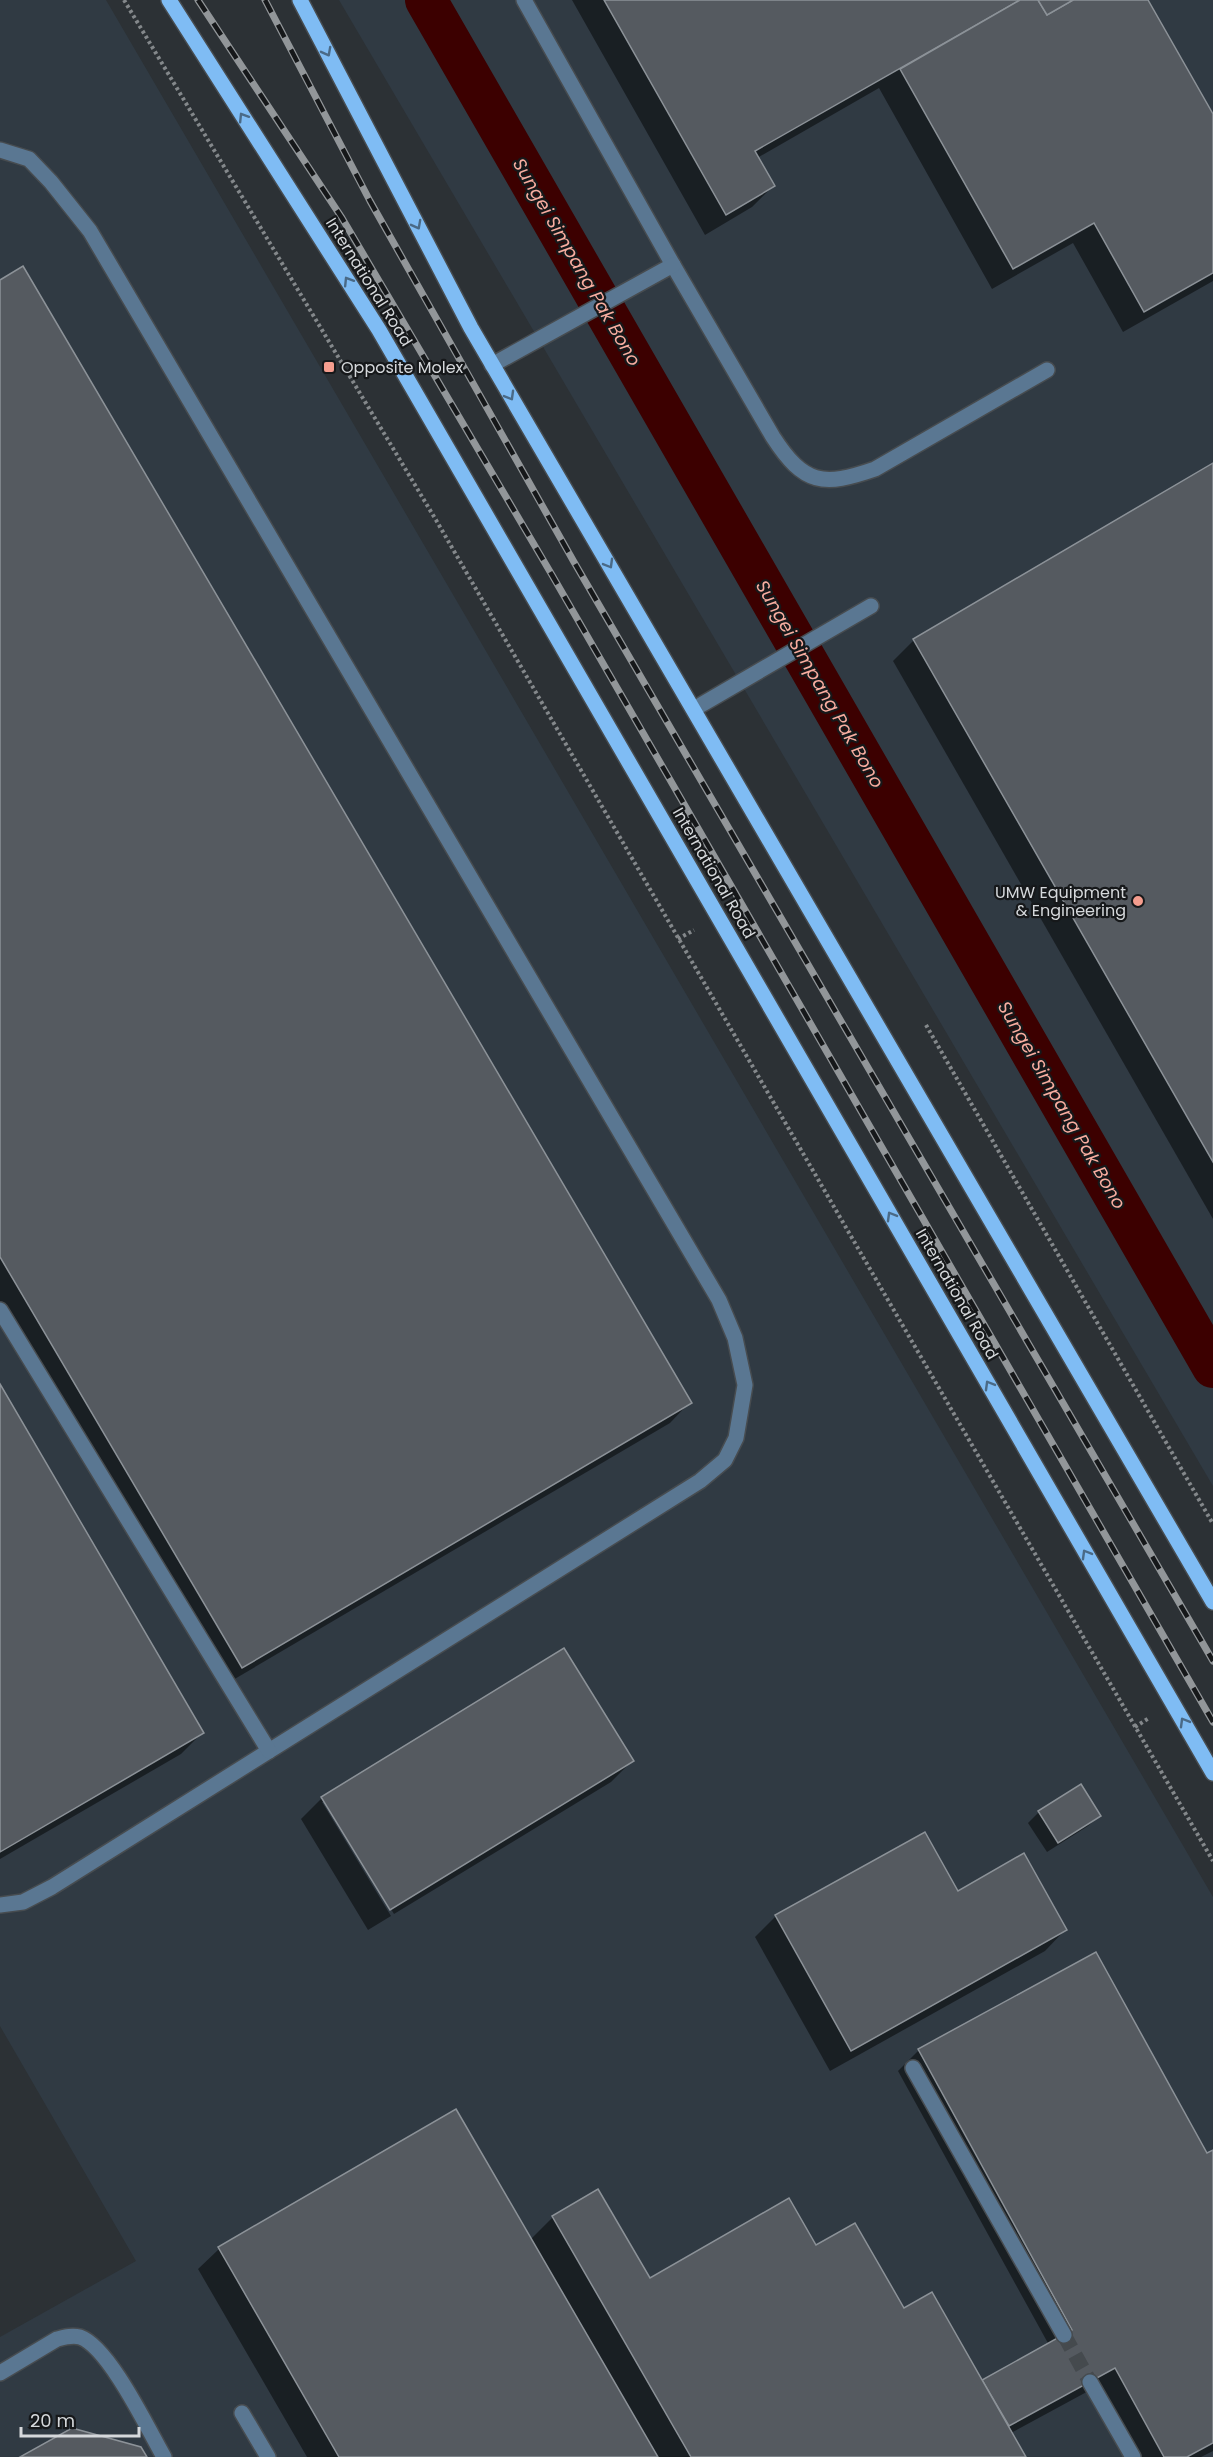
<svg xmlns="http://www.w3.org/2000/svg" width="1213" height="2457" font-family="Poppins,sans-serif">
  <rect width="100%" height="100%" fill="#2c3135"/>
  <g fill="#303a43">
    <polygon points="0,0 106,0 1213,1897 1213,2457 0,2457 0,2337 136,2261 0,2026"/>
    <polygon points="339,0 1213,0 1213,1486"/>
  </g>
  <g fill="#0007">
    <polygon points="572,0 1146,0 1213,117 1213,281 1123,332 1073,243 992,289 879,88 757,158 773,186 752,207 705,235"/>
    <polygon points="0,282 690,1402 670,1423 221,1687 0,1312"/>
    <polygon points="1213,464 1213,1219 893,661 914,640"/>
    <polygon points="0,1387 202,1733 181,1754 0,1859"/>
    <polygon points="563,1651 632,1761 611,1782 394,1914 325,1802 322,1802 391,1916 368,1930 301,1819 322,1798"/>
    <polygon points="1039,1812 1099,1816 1088,1826 1047,1852 1028,1823"/>
    <polygon points="776,1916 1065,1930 1045,1951 830,2071 755,1937"/>
    <polygon points="1096,1954 1207,2155 1213,2152 1213,2451 1201,2457 1132,2457 1094,2388 1011,2433 1025,2457 307,2457 198,2269 219,2249 456,2111 530,2240 553,2217 598,2191 649,2281 815,2247 903,2310 982,2382 1049,2345 898,2071 919,2050"/>
  </g>
  <g fill="none" stroke-linecap="round" stroke-linejoin="round">
    <polyline stroke="#3c0000" stroke-width="42" points="426,0 1213,1367"/>
  </g>
  <g fill="#555a60" stroke="#8c9298" stroke-width="1.5">
    <polygon points="604,0 1020,0 755,151 775,186 726,215"/>
    <polygon points="1020,0 1038,0 1047,15 1073,0 1148,0 1213,114 1213,273 1144,312 1094,223 1013,269 900,69"/>
    <polygon points="1038,0 1073,0 1047,15"/>
    <polygon points="23,266 692,1403 242,1668 0,1257 0,280"/>
    <polygon points="1213,463 1213,1162 913,639"/>
    <polygon points="0,1384 204,1733 0,1852"/>
    <polygon points="564,1648 634,1761 390,1910 321,1797"/>
    <polygon points="1081,1784 1101,1816 1058,1843 1038,1811"/>
    <polygon points="925,1832 958,1891 1024,1853 1067,1930 851,2051 775,1915"/>
    <polygon points="1096,1952 1207,2153 1213,2150 1213,2443 1187,2457 1164,2457 1115,2368 1009,2426 982,2380 1072,2330 918,2049"/>
    <polygon points="456,2109 658,2457 339,2457 218,2247"/>
    <polygon points="598,2189 650,2278 789,2198 816,2245 855,2223 904,2308 932,2292 1026,2457 691,2457 552,2216"/>
    <polygon points="72,2428 141,2447 147,2457 20,2457"/>
  </g>
  <g fill="none" stroke-linecap="round" stroke-linejoin="round">
    <polyline stroke="#454a4e" stroke-width="15" stroke-dasharray="15 8" stroke-linecap="butt" points="1064,2335 1090,2382"/>
    <defs>
      <g id="minor">
        <path d="M524,0L673,265L773,437C804,485 823,487 875,469L1047,370"/>
        <polyline points="0,150 29,159 51,182 90,231 719,1300 735,1338 745,1385 736,1438 725,1460 700,1481 52,1887 23,1902 0,1905"/>
        <polyline points="492,365 673,265"/>
        <polyline points="694,709 871,606"/>
        <polyline points="0,1310 269,1751"/>
        <polyline points="913,2068 1064,2335"/>
        <path d="M0,2373L57,2339C65,2337 72,2335 80,2337C109,2347 148,2429 164,2457"/>
        <polyline points="1090,2382 1133,2457"/>
        <polyline points="242,2413 268,2457"/>
      </g>
      <g id="major">
        <polyline points="169,0 379,330 1213,1773"/>
        <polyline points="300,0 471,328 1213,1602"/>
      </g>
    </defs>
    <use href="#minor" stroke="#474c50" stroke-width="18"/>
    <use href="#major" stroke="#474c50" stroke-width="18"/>
    <g stroke="#84888b" stroke-width="4" stroke-dasharray="3 3" stroke-linecap="butt">
      <polyline points="124,0 436,520 1213,1861"/>
      <polyline points="678,939 694,930"/>
      <polyline points="926,1025 1213,1524"/>
      <polyline points="1135,1727 1149,1718"/>
    </g>
    <use href="#minor" stroke="#5a7792" stroke-width="15"/>
    <use href="#major" stroke="#7fbcf4" stroke-width="15"/>
    <defs>
      <g id="rail">
        <polyline points="198,0 342,218 552,575 1213,1722"/>
        <polyline points="265,0 370,201 574,562 1213,1661"/>
      </g>
    </defs>
    <use href="#rail" stroke="#929699" stroke-width="7"/>
    <use href="#rail" stroke="#16181a" stroke-width="4.5" stroke-dasharray="14" stroke-linecap="butt"/>
  </g>
  <defs><path id="oneway-chevron" d="M-2-3.5L2.5 0L-2 3.5" fill="none" stroke-width="1.6" stroke-linecap="round" stroke-linejoin="round" transform="scale(1.5)"/></defs>
  <g stroke="#4a6a87">
    <use href="#oneway-chevron" transform="translate(327 52) rotate(62)"/>
    <use href="#oneway-chevron" transform="translate(243 117) rotate(-122)"/>
    <use href="#oneway-chevron" transform="translate(417 225) rotate(62)"/>
    <use href="#oneway-chevron" transform="translate(348 281) rotate(-122)"/>
    <use href="#oneway-chevron" transform="translate(510 396) rotate(60)"/>
    <use href="#oneway-chevron" transform="translate(609 564) rotate(60)"/>
    <use href="#oneway-chevron" transform="translate(891 1216) rotate(-120)"/>
    <use href="#oneway-chevron" transform="translate(989 1385) rotate(-120)"/>
    <use href="#oneway-chevron" transform="translate(1086 1554) rotate(-120)"/>
    <use href="#oneway-chevron" transform="translate(1184 1722) rotate(-120)"/>
  </g>
  <g fill="#f59d8e" stroke="#16181a" stroke-width="2">
    <rect x="323" y="361" width="12" height="12" rx="3"/>
    <circle cx="1138" cy="901" r="6"/>
  </g>
  <g text-anchor="middle" dominant-baseline="central" stroke-width="4.5" stroke-linejoin="round" paint-order="stroke">
    <g font-size="16" fill="#d5d8db" stroke="#16181a">
      <text transform="translate(369 282) rotate(58)">International Road</text>
      <text transform="translate(714 873) rotate(60)">International Road</text>
      <text transform="translate(957 1294) rotate(60)">International Road</text>
    </g>
    <g font-size="16" fill="#d5d8db" stroke="#16181a" text-anchor="start">
      <text x="341" y="367">Opposite Molex</text>
      <text x="1126" y="892" text-anchor="end">UMW Equipment<tspan x="1126" dy="18">&amp; Engineering</tspan></text>
    </g>
    <g font-size="18" font-style="italic" fill="#f8ada0" stroke="#16181a">
      <text transform="translate(577 262) rotate(60)">Sungei Simpang Pak Bono</text>
      <text transform="translate(820 684) rotate(60)">Sungei Simpang Pak Bono</text>
      <text transform="translate(1062 1105) rotate(60)">Sungei Simpang Pak Bono</text>
    </g>
  </g>
  <path d="M21 2427v9h118v-9" fill="none" stroke="#d5d8db" stroke-width="3"/>
  <text x="30" y="2427" font-size="18" fill="#d5d8db" stroke="#16181a" stroke-width="4.5" paint-order="stroke">20 m</text>
</svg>
